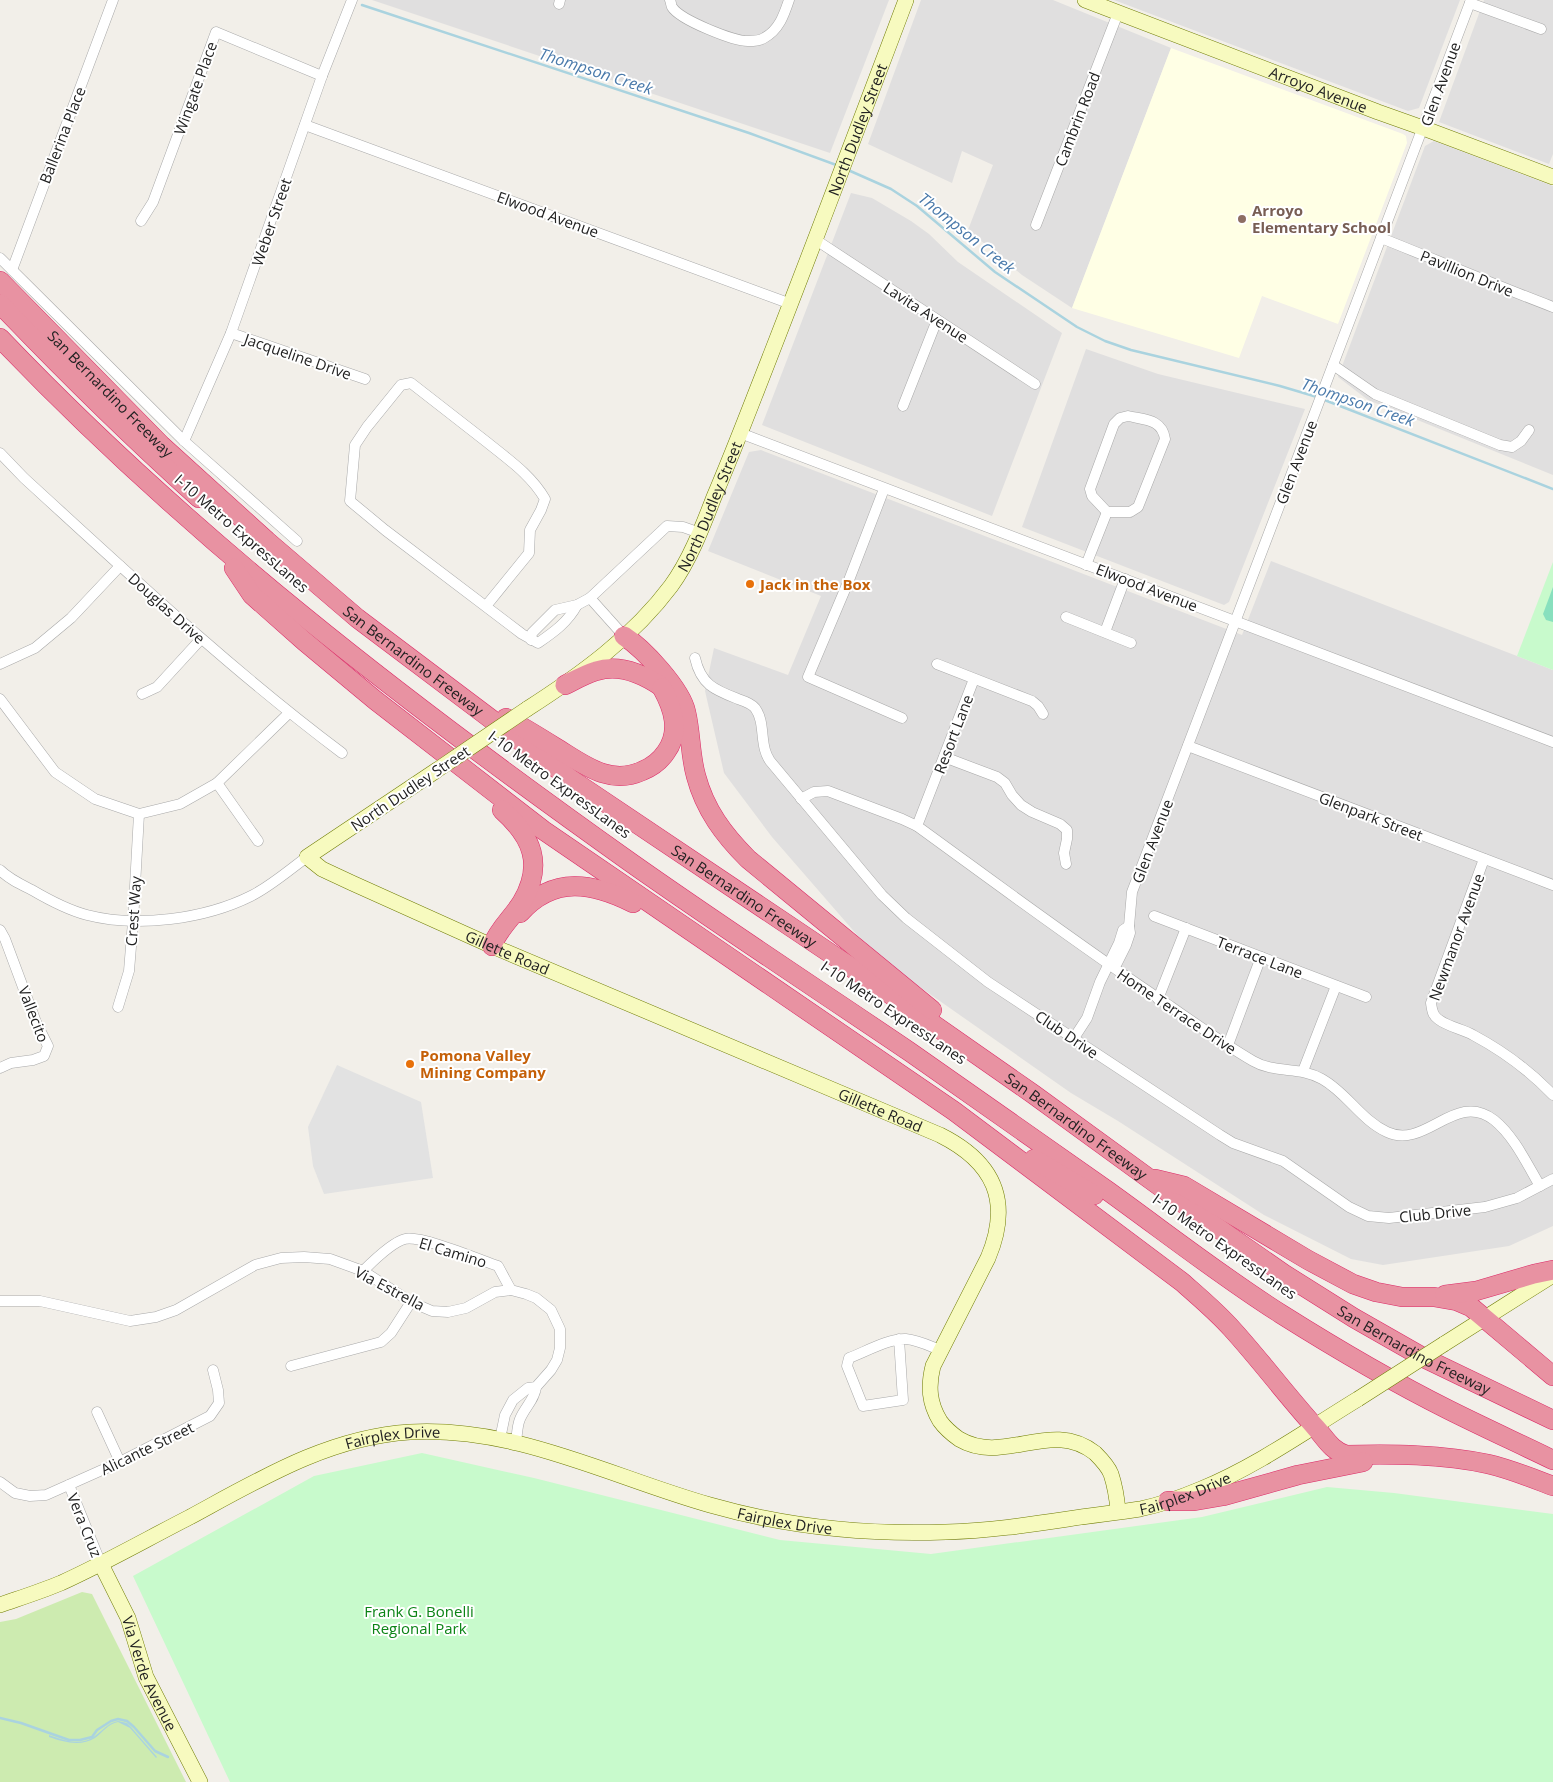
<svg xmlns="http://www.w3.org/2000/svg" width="1553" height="1782" font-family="'Open Sans',sans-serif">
  <rect width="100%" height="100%" fill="#f2efe9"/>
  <g fill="#e0dfdf">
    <polygon points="372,0 889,0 830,153"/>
    <polygon points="921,0 1053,0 1171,48 1072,308 1022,275 968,230 993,165 962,151 952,183 868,144"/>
    <polygon points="1114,0 1460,0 1419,108 1408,111"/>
    <polygon points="1484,0 1553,0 1553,154 1549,164 1439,122"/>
    <polygon points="1434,141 1553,186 1553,475 1368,400 1338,377 1425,146"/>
    <polygon points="851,193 872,198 911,221 929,234 958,262 1062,333 992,516 762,425"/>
    <polygon points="1086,349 1158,374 1305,409 1229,602 1224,605 1022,527"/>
    <polygon points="761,450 1242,635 1271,561 1553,670 1553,1226 1509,1246 1383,1265 1351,1259 1264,1215 1118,1121 1071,1093 907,978 858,936 772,837 724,773 705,691 714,648 788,675 821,596 708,551 749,452"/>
  </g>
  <polygon fill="#ffffe5" points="1171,48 1403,134 1406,136 1407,143 1338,324 1262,296 1239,358 1072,308"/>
  <polygon fill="#cdebb0" points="82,1592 92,1594 186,1782 0,1782 0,1622 16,1619"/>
  <g fill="#c8facc">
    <polygon points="1553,562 1553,670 1517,656"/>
    <polygon points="422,1453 534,1478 780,1540 931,1554 1202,1517 1327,1487 1394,1493 1553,1514 1553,1782 230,1782 133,1576 314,1476"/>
  </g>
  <polygon fill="#88e0be" points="1553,587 1553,622 1546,620 1543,614"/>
  <polygon fill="#e2e2e2" points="337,1065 421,1102 433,1178 324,1194 313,1166 308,1127"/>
  <path fill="#aad3df" d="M118,1721L127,1723L131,1727L157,1757L156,1758L130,1728L118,1722C108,1724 103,1732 95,1738C81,1747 63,1742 49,1737V1735C63,1740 81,1747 95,1736C103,1730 108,1723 118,1721Z"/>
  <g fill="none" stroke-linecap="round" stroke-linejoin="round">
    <g stroke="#aad3df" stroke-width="2.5">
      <polyline points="362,5 749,133 839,166"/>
      <polyline points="848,170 891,189 917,206 995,272 1077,327 1105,341 1131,350 1280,386 1317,397"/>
      <polyline points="1322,399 1553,489"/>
      <polyline points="0,1718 21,1723 69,1740 80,1740 92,1737 97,1730 111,1721 118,1719 127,1721 134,1727 155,1751 168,1757"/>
    </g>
    <defs>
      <g id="street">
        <path d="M670,0C671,2 671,5 672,7C680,20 735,42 749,41C754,41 761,40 764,38C779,30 784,15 789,0"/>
        <polyline points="1470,3 1541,29"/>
        <polyline points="559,4 560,0"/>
        <polyline points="305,125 791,304"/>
        <polyline points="141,221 153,202 216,32 322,76"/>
        <polyline points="1036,225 1118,13"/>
        <path d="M1381,238C1439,261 1495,285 1553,307"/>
        <polyline points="816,240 1035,384"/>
        <polyline points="0,258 184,441 297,541"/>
        <polyline points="12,270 113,0"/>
        <polyline points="231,333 365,379"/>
        <polyline points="1333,365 1375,394 1500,445 1512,447 1521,441 1529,430"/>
        <polyline points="903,406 937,320"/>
        <path d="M1128,416C1145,420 1162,419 1165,439L1138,507L1130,512H1107L1092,496L1090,489L1114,424L1120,418Z"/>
        <polyline points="740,433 1553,742"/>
        <polyline points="184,441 231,333 322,76 352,0"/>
        <path d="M0,453L24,478C128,573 230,669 342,753"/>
        <polyline points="884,489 849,580 808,677 902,718"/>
        <polyline points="1086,565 1107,512"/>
        <polyline points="590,598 624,636"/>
        <path d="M486,606L529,553L530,530L541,510L545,499C531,475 509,460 488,443C462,423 437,403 411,383L401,385L367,427L355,445L350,501L385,530L522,634L538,643C554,632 568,622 577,605"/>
        <polyline points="1066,617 1131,643"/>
        <polyline points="1105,632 1125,579"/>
        <polyline points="531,640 532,633 555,610 577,605 590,598 667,526 683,527 700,533"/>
        <path d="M695,658C701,685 715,690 738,699C744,701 751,703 755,708C764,720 761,737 765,750C766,754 768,758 770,761L882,895L906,918L988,982L1220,1135L1233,1143L1283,1161L1349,1207L1368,1216L1389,1218L1485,1207L1517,1198L1553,1179"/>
        <polyline points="0,664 35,648 71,618 120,566"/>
        <polyline points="937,664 1032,701 1038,706 1043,714"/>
        <polyline points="142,694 157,687 201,639"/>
        <polyline points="0,699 55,772 95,799 139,814 180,804 217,783 289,713"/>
        <polyline points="1188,746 1553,885"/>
        <polyline points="944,757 997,777 1005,783 1012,795 1021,805 1032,812 1060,824 1067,830 1067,839 1064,853 1066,864"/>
        <polyline points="217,783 258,841"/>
        <path d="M801,799L814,792L828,791L902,819L917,826C1001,887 1084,949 1170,1006C1197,1025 1224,1044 1253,1061C1275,1074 1300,1066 1322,1079C1347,1093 1361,1120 1387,1132C1426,1150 1455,1090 1494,1120C1514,1136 1527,1164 1540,1186"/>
        <polyline points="917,826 974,679"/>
        <path d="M1484,859L1431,1003C1432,1009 1432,1015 1438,1019C1448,1027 1463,1029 1473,1035C1503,1051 1529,1070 1553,1095"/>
        <path d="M0,870C9,879 20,884 32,890C49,900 68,910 87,915C137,928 205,919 251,896C271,886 289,870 307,857"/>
        <polyline points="1154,916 1366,997"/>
        <polyline points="0,930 5,939 36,1022 48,1046 44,1056 33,1060 11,1063 0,1068"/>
        <polyline points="1109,966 1117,963 1126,945 1130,933 1129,926 1132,892 1317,407 1471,0"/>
        <polyline points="1158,999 1186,928"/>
        <polyline points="118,1007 129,971 133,922 139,814"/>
        <polyline points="1074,1038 1087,1018 1100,982 1119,943 1123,930 1129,926"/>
        <polyline points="1228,1045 1261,957"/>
        <polyline points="1303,1071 1336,986"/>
        <path d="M363,1271C372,1262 392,1242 405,1239C421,1235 480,1260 498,1266L511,1290"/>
        <polyline points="0,1301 40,1301 130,1321 156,1317 176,1310 255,1265 281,1258 304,1257 330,1259 363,1271 411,1302 432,1311 448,1312 466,1308 495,1292 511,1290 526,1294 536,1298 551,1310 560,1329 560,1348 557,1360 551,1370 536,1387 528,1388 513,1400 505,1415 500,1439"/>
        <path d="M899,1339L903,1400L863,1406L847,1366L849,1358C865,1352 890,1338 906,1339C918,1340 930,1346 940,1350"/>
        <polyline points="291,1366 381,1342 391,1333 411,1302"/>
        <polyline points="97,1412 120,1462"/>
        <path d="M516,1443C517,1435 517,1426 520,1419C525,1407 535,1399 536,1387"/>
        <polyline points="0,1482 15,1493 30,1496 46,1495 120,1462 210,1416 219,1403 218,1390 213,1370"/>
        <polyline points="69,1485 101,1564"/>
      </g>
      <g id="secondary">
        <path id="s1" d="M1085,0L1378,112L1423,128L1553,177"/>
        <path id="s2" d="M527,709C580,675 633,637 671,586C690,560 702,528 714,497C729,462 743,426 757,390C808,260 857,130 906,0"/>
        <path id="s3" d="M437,770L307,857L322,869L352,883L492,946L940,1135C994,1162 1012,1201 988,1258L933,1366C928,1386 929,1403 940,1421C945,1428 952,1434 959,1439C1005,1466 1050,1418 1095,1453C1101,1459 1108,1466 1111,1474C1115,1486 1117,1499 1118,1511"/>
        <polyline points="1444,1344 1553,1275"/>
        <path id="s4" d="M101,1564L128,1618L146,1677L200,1782"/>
        <path id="s5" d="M0,1605C20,1598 42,1591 61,1583C105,1563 147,1539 190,1517C260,1479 329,1437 410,1432C516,1426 611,1477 710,1505C787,1527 866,1535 946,1532C987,1531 1028,1525 1068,1519C1092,1515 1116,1513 1140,1509C1160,1505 1182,1497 1201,1489C1257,1466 1307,1430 1358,1399"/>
      </g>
      <g id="highway">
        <path id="s6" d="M0,281L161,445L267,541L357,618L572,780L867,978L1033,1094L1202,1217L1284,1274L1354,1318L1426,1359L1553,1420"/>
        <path d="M0,304C64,371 130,436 199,498"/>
        <path d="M0,338C191,538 406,703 630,862C722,927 817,989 910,1052C976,1098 1042,1144 1108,1191C1165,1232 1221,1276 1281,1314C1335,1348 1391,1381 1449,1410C1483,1427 1518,1443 1553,1460"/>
        <path d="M234,568L252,595L304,641L375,700L543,830L954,1111L1182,1282C1199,1297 1217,1312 1232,1329C1261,1361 1287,1396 1316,1428C1326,1439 1331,1450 1346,1455C1393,1454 1442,1454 1488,1464C1510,1469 1532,1478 1553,1486"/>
        <path d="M624,636C644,649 681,689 686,712C691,733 690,755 696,776C705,810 724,835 748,859L932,1010"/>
        <path d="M565,685C575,680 586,674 596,671C620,663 643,674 662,687"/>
        <path d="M506,718C523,727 539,737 555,747C583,764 609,786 642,771C652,767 660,761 666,752C681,731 673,708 662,688"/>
        <path d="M520,913C554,875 593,883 633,903"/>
        <path d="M492,946C498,929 513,917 522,902C544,864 532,837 502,810"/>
        <polyline points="1034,1159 1094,1195"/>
        <polyline points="1155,1179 1184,1186 1308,1260 1353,1284 1376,1292 1402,1297 1434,1297 1457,1301 1471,1307 1553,1376"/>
        <polyline points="1445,1295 1476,1291 1534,1274 1553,1270"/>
        <polyline points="1168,1501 1194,1501 1223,1496 1298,1475 1363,1462"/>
      </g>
    </defs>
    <use href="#street" stroke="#a9a9a9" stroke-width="11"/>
    <use href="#secondary" stroke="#707d05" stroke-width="16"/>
    <use href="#highway" stroke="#dc2a67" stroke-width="20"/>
    <use href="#street" stroke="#fff" stroke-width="10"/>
    <use href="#secondary" stroke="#f7fabf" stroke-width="15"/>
    <use href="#highway" stroke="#e892a2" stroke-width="19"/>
    <defs>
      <g id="secondary-bridge">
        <polyline points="437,770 527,709"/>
        <polyline points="1358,1399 1444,1344"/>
      </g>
    </defs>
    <use href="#secondary-bridge" stroke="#707d05" stroke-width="16" stroke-linecap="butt"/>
    <use href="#secondary-bridge" stroke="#f7fabf" stroke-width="15"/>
  </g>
  <circle fill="#8d6e63" stroke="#fff" stroke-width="2" cx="1242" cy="219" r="5"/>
  <g fill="#e8710a" stroke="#fff" stroke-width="2">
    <circle cx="750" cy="584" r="5"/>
    <circle cx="410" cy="1064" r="5"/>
  </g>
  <g text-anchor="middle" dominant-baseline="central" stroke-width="4" stroke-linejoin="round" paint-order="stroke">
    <g font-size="15" fill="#222" stroke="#fff">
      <text transform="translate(1440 84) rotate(-70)">Glen Avenue</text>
      <text transform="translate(195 88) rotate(-70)">Wingate Place</text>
      <text stroke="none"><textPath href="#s1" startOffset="250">Arroyo Avenue</textPath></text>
      <text transform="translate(1077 119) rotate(-69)">Cambrin Road</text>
      <text stroke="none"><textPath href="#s2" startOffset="684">North Dudley Street</textPath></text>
      <text transform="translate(62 135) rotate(-69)">Ballerina Place</text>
      <text transform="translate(548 214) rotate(20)">Elwood Avenue</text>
      <text transform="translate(271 222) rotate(-71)">Weber Street</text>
      <text transform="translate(1467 273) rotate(22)">Pavillion Drive</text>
      <text transform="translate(926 312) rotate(33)">Lavita Avenue</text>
      <text transform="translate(298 356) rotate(19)">Jacqueline Drive</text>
      <text stroke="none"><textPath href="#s6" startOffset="158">San Bernardino Freeway</textPath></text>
      <text transform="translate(1296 462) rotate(-69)">Glen Avenue</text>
      <text stroke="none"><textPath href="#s2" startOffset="279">North Dudley Street</textPath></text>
      <text transform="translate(242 533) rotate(41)">I-10 Metro ExpressLanes</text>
      <text transform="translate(1147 587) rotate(21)">Elwood Avenue</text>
      <text transform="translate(167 608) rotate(42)">Douglas Drive</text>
      <text stroke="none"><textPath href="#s6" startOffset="562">San Bernardino Freeway</textPath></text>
      <text transform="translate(953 734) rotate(-69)">Resort Lane</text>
      <text transform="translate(560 784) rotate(36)">I-10 Metro ExpressLanes</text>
      <text transform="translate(410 788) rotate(-34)">North Dudley Street</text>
      <text transform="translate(1371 816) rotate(21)">Glenpark Street</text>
      <text transform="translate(1152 841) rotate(-69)">Glen Avenue</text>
      <text stroke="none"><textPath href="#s6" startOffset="968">San Bernardino Freeway</textPath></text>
      <text transform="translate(133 911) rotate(-86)">Crest Way</text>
      <text transform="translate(1456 937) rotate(-70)">Newmanor Avenue</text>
      <text stroke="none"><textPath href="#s3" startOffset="379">Gillette Road</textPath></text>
      <text transform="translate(1260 957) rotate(21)">Terrace Lane</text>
      <text transform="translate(1177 1011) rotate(34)">Home Terrace Drive</text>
      <text transform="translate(894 1012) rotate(34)">I-10 Metro ExpressLanes</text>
      <text transform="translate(34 1014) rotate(69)">Vallecito</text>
      <text transform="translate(1067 1034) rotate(34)">Club Drive</text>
      <text stroke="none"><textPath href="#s3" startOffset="784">Gillette Road</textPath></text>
      <text stroke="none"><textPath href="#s6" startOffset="1372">San Bernardino Freeway</textPath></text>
      <text transform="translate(1435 1213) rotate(-6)">Club Drive</text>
      <text transform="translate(1225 1246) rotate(35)">I-10 Metro ExpressLanes</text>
      <text transform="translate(453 1252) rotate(17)">El Camino</text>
      <text transform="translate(390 1288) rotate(28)">Via Estrella</text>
      <text stroke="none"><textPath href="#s6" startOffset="1778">San Bernardino Freeway</textPath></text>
      <text stroke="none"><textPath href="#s5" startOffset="430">Fairplex Drive</textPath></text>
      <text transform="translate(147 1448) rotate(-26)">Alicante Street</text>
      <text stroke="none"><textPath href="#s5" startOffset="1240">Fairplex Drive</textPath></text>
      <text stroke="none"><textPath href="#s5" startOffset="835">Fairplex Drive</textPath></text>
      <text transform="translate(85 1525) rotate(68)">Vera Cruz</text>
      <text stroke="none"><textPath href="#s4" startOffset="120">Via Verde Avenue</textPath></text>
    </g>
    <g font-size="15" font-weight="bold" fill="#785e54" stroke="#fff" text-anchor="start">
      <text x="1252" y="210">Arroyo<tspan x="1252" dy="17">Elementary School</tspan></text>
    </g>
    <g font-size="15" font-weight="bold" fill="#c56008" stroke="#fff" text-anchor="start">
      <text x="760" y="584">Jack in the Box</text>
      <text x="420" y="1055">Pomona Valley<tspan x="420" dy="17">Mining Company</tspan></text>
    </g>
    <g font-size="15" fill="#0c8416" stroke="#fff">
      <text x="419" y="1611">Frank G. Bonelli<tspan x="419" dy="17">Regional Park</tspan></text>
    </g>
    <g font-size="16" font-style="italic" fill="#4a7aab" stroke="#fff">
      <text transform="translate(596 71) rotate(18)">Thompson Creek</text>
      <text transform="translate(967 233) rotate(39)">Thompson Creek</text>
      <text transform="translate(1358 402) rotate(19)">Thompson Creek</text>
    </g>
  </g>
</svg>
